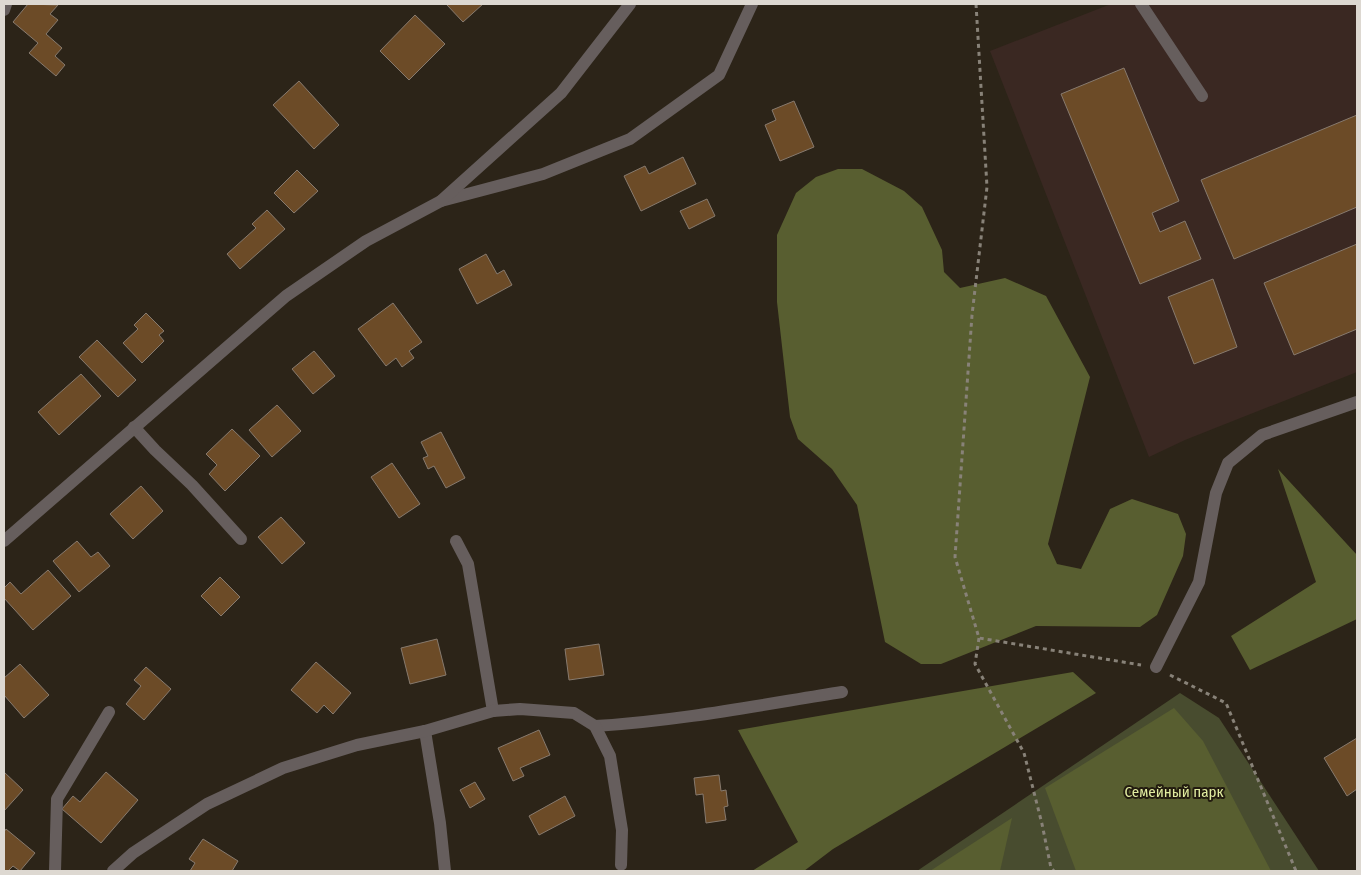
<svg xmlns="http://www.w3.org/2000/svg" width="1361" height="875" font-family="'Fira Sans Condensed',sans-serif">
  <rect width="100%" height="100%" fill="#2c2418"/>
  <polygon fill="#3a2822" points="1111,4 1357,4 1357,372 1185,440 1149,457 990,51"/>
  <polygon fill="#484c2f" points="1180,693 1219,718 1319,871 917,871"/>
  <g fill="#585e30">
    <polygon points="838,169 862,169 904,191 922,207 942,250 944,272 960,288 1005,278 1046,296 1090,377 1048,544 1057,564 1081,569 1110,509 1132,499 1178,514 1186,534 1183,556 1157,615 1140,627 1036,626 941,664 921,664 885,642 857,505 832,469 798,439 790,417 777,302 777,235 796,193 816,177"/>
    <polygon points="1278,469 1357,555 1357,619 1250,670 1231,636 1316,582"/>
    <polygon points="1073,672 1096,693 833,849 804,871 752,871 798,842 738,730"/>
    <polygon points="1174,708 1203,741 1271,871 1076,871 1045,788"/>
    <polygon points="1012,818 1000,871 930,871"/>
  </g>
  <g fill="#6c4b27" stroke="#877a6e">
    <polygon points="28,4 58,5 50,14 58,20 46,34 62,48 55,56 65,65 56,76 29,53 38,43 13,22"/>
    <polygon points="449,4 483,4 463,22 447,5"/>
    <polygon points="415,15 445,44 409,80 380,51"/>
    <polygon points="1124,68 1179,201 1152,213 1160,232 1185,221 1201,259 1140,284 1061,94"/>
    <polygon points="299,81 339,125 314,149 273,105"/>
    <polygon points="794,101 814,147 780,161 765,125 776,120 772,110"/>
    <polygon points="1357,115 1357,207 1234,259 1201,180"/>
    <polygon points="683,157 696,184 641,211 624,176 645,166 649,174"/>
    <polygon points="297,170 318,191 294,213 274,193"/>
    <polygon points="707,199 715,216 689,229 680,211"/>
    <polygon points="267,210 285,229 240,269 227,254 256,228 252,224"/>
    <polygon points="1357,244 1357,329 1294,355 1264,283"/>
    <polygon points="486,254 497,274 504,270 512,285 477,304 459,269"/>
    <polygon points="1213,279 1237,347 1194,364 1168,297"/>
    <polygon points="393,303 422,342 409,351 414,358 402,367 396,358 386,366 358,329"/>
    <polygon points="146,313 164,331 159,335 164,341 142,363 123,343 138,329 134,325"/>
    <polygon points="97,340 136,380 118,397 79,357"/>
    <polygon points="314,351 335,376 313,394 292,369"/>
    <polygon points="81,374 101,396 59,435 38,412"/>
    <polygon points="277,405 301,431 272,457 249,430"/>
    <polygon points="232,429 260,456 225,491 209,474 217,465 206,454"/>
    <polygon points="441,432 465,478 446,488 434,466 428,469 423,458 428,456 421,442"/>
    <polygon points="392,463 420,504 399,518 371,477"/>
    <polygon points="141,486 163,511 133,539 110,514"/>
    <polygon points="281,517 305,543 282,564 258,537"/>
    <polygon points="77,541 91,557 98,552 110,566 79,592 53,561"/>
    <polygon points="48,570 71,596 33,630 4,598 4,588 10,582 21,594"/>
    <polygon points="220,577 240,597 221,616 201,596"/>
    <polygon points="437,639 446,675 410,684 401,648"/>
    <polygon points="599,644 604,675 569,680 565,649"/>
    <polygon points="316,662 351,693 333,714 324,705 317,713 291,690"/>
    <polygon points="20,664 49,695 24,718 4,695 4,678"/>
    <polygon points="146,667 171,689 144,720 126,704 141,686 134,680"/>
    <polygon points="539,730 550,755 520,768 524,776 513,781 498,748"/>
    <polygon points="1357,738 1357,789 1347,796 1324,758"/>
    <polygon points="4,772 23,790 4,811"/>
    <polygon points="106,772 138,800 101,843 62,809 73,796 80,802"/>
    <polygon points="719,775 721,791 726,790 728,806 724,807 726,820 706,823 703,794 696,795 694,778"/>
    <polygon points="475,782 485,799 470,808 460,790"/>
    <polygon points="565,796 575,816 539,835 529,816"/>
    <polygon points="6,829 35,853 20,871 13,866 8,871 4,871 4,832"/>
    <polygon points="203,839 238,861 232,871 190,871 195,863 189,859"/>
  </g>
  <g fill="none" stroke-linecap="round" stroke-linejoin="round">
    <g stroke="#888278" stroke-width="3" stroke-dasharray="4 4" stroke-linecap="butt">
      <polyline points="976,4 987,187 972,315 955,557 979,638 1141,665"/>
      <polyline points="979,638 975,664 1024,753 1042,824 1051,868 1054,871"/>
      <polyline points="1170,675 1226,703 1296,871"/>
    </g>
    <g stroke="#665e5d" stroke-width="12">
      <polyline points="1141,4 1202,96"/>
      <polyline points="4,10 6,4"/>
      <polyline points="441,201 543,174 630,139 719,75 752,4"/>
      <polyline points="134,427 155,450 192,485 241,539"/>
      <polyline points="456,541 468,564 493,711"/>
      <path d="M595,726C678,721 760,705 842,692"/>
      <polyline points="425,731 440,823 445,871"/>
      <polyline points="55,871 57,799 109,712"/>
    </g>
    <g stroke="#665e5d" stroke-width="12">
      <polyline points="4,541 286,296 366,241 441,201 561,93 630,4"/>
      <polyline points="1156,667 1199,582 1216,493 1228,463 1262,435 1357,402"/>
      <polyline points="113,871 133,853 207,804 283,768 357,745 425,731 493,711 520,709 574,713 595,726 610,756 622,830 621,865"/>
    </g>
  </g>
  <g text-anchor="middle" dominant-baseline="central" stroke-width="4" stroke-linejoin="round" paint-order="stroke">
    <g font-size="15" fill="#e1eca0" stroke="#221b0f">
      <text x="1174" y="792">Семейный парк</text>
    </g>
  </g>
  <rect width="1361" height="875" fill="none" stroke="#ddd8d1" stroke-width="10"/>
</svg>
